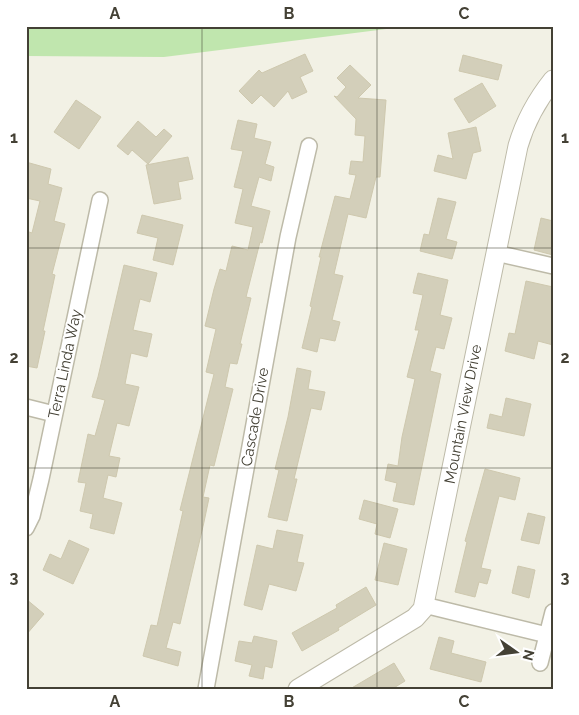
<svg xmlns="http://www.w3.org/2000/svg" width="579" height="715" font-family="Raleway,sans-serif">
  <rect width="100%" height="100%" fill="#f2f1e5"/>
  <polygon fill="#c0e6ae" points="26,26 410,26 164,57 26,56"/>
  <g fill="#d3cfba" stroke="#cec8ae">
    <polygon points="305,54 313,71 300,77 307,92 292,99 288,91 274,107 261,95 252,104 239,91 259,70 262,73"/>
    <polygon points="463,55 502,65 498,80 459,71"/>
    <polygon points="350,65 371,85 358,98 386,100 380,177 376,177 366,218 348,214 334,274 343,276 332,320 340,322 335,341 320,338 317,352 302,348 312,307 310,306 321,257 319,257 335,196 350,199 356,175 349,174 351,161 363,162 365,136 355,135 356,119 334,96 337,97 346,87 337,78"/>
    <polygon points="482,83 496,106 469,123 454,99"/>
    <polygon points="76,100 101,117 79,149 54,132"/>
    <polygon points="238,120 257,124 254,138 271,142 265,164 274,167 271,181 259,177 251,206 270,211 262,243 260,242 246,297 251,298 240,344 242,344 237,364 230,363 225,387 233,389 214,466 210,465 203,497 209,498 204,522 180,624 173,622 166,648 181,652 178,666 143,656 151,625 157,626 183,511 180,510 214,374 206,372 216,329 205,326 214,289 220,269 226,271 232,246 248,250 253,227 235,223 243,189 234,187 243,151 231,149"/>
    <polygon points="138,121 156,137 164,129 172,136 148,164 132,150 128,155 117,146"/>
    <polygon points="476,127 481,151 473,153 466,179 434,171 438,155 453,159 448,133"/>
    <polygon points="188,157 193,179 178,182 181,199 154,204 146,165"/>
    <polygon points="26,162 51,169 48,184 62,188 54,221 65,224 52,274 55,275 43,331 45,331 37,368 26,366 26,231 32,233 40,201 26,198"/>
    <polygon points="438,198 456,202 446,239 457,242 452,259 420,251 424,234 429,235"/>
    <polygon points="142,215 183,225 173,265 153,260 158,238 137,233"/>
    <polygon points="541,218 553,221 553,255 534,250"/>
    <polygon points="124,265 157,273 150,302 140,299 133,330 152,334 147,357 131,353 125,384 139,387 129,426 117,423 109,456 120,458 116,477 108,475 103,498 122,503 114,534 90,528 93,514 80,511 86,483 78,482 88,434 95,436 105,400 92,397 98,377"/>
    <polygon points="418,273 448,280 440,315 452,318 444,349 436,347 430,371 441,374 414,505 393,501 397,483 385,480 388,464 398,466 402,437 415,379 407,377 419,330 415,330 423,295 413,293"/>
    <polygon points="526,281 553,287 553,345 538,341 534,359 505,351 509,333 515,334"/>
    <polygon points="297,368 311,371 308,389 325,392 321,410 311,408 294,479 297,479 287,521 268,517 279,470 275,469 288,417"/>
    <polygon points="506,398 531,404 524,436 487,428 490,414 502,417"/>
    <polygon points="485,469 520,478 515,500 499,496 481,568 491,570 487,584 479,582 475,597 455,592 467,542 465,541"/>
    <polygon points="364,500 398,509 390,538 375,534 377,524 359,519"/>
    <polygon points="528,513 545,517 539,544 521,540"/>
    <polygon points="277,530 303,535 297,562 304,563 296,591 269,584 262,610 244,605 257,545 273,549"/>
    <polygon points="69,540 89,549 73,584 43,570 50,554 61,559"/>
    <polygon points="384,543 407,549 398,585 375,580"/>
    <polygon points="518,566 535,570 529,598 512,593"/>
    <polygon points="366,587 376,605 338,628 339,630 302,651 292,633 337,608 336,605"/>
    <polygon points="26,599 44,614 26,635"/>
    <polygon points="254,636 277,641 272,668 265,666 263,679 249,676 252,665 235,661 239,641 252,643"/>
    <polygon points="439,637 454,641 451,653 486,662 481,682 430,669"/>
    <polygon points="394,663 405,681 392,689 350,689"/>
  </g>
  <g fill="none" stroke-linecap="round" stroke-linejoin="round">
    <defs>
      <g id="minor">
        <polyline points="496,253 553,266"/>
        <polyline points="26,407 54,414"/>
        <polyline points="26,528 32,516 41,479 100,200"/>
        <polyline points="424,605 547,635"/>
        <polyline points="540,663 553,612"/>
        <polyline points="206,689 288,237 309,146"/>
      </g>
      <path id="tertiary" d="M298,689L415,618L423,609L518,146C525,122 537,100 553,80"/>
    </defs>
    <use href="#minor" stroke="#bdbaa8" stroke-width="18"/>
    <use href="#tertiary" stroke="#bdbaa8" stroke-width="21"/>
    <use href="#minor" stroke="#fff" stroke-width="15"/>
    <use href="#tertiary" stroke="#fff" stroke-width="19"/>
  </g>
  <path fill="none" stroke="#444135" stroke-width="1" stroke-opacity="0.55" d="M202,26V689M377,26V689M26,248H553M26,468H553"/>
  <g text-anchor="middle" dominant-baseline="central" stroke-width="4" stroke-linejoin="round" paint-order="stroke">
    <g font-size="15" fill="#444135" stroke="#fff">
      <text transform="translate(65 364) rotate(-78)">Terra Linda Way</text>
      <text transform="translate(463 414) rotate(-79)">Mountain View Drive</text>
      <text transform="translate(255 417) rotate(-80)">Cascade Drive</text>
    </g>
  </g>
  <rect width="579" height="715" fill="none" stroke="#ffffff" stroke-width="55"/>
  <g transform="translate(516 652) rotate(104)" stroke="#ffffff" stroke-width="4" paint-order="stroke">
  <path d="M0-4L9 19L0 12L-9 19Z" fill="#444135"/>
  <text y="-8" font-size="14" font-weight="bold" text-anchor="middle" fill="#444135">N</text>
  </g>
  <rect x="28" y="28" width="524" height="660" fill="none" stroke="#444135" stroke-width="2"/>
  <g font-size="16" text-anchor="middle" font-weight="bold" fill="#444135">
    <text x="115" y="19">A</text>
    <text x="289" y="19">B</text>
    <text x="464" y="19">C</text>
    <text x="14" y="143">1</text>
    <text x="565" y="143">1</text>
    <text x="14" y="363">2</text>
    <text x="565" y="363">2</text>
    <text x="14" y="583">3</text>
    <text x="565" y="583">3</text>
    <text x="115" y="707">A</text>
    <text x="289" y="707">B</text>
    <text x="464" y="707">C</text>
  </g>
</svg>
